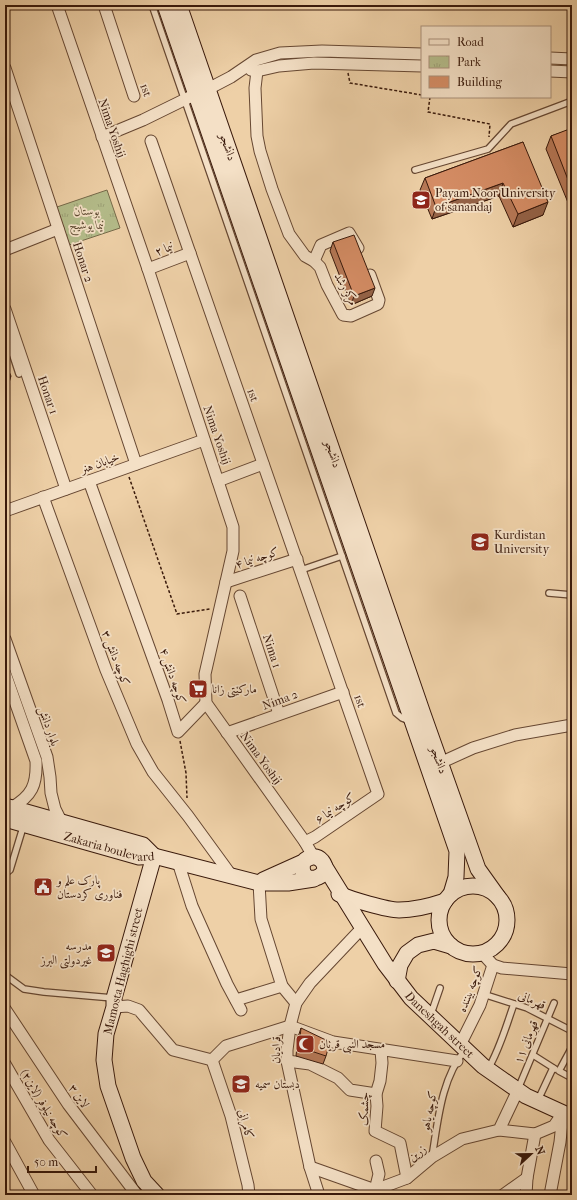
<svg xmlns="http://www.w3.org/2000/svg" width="577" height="1200" font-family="'IM FELL French Canon',Amiri,serif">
  <defs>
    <pattern id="park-tufts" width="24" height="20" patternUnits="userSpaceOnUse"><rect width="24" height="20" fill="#b4bc8a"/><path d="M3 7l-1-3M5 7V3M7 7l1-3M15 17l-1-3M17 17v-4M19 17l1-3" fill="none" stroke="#9ca176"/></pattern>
  </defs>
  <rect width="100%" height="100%" fill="#eed0a7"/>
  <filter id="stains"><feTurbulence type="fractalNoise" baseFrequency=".005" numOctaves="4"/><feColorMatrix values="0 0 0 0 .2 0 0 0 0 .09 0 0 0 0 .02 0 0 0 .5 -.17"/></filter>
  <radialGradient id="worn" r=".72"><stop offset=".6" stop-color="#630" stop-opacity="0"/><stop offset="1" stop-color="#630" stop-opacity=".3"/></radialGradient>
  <polygon fill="url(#park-tufts)" stroke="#766a4a" points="107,190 120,228 66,246 54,208"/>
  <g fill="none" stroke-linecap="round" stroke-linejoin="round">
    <defs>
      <g id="lane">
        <polyline points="152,5 396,713 402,718 410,721"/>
        <polyline points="415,170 488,149 511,124 572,101"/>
        <polyline points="5,331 19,374"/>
        <polyline points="301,570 342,556"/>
        <polyline points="549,593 572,595"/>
        <polyline points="5,874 10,870 24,824"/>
        <polyline points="5,975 24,989 44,992 113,998"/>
        <polyline points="483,994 527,1008 572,1031"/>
        <polyline points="431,1014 440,988"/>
        <polyline points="572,1047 559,1071 572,1078"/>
        <polyline points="533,1055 555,1069"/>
        <path d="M488,1069C500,1049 506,1026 514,1004"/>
        <polyline points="518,1089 554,1003"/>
        <polyline points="538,1100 553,1068"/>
        <path d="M432,1157C438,1121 441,1079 465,1050"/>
      </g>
      <g id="street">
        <polyline points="57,5 148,269 233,527 233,551 205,674 206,703 305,842 313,856"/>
        <polyline points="104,5 134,96"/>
        <polyline points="550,58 572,59"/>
        <polyline points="5,68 136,464"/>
        <polyline points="251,70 257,71 279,66 314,63 422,66"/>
        <polyline points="257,71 255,88 257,136 260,151 272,189 289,234 305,256 314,261 320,267 327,285 343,315 351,316 378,304 379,300 370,275"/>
        <polyline points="550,71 572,72"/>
        <polyline points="208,89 231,77 256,60 280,53 322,51 422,54"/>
        <polyline points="102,137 143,120 196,94"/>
        <polyline points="151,141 378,794 315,837 305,842"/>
        <polyline points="5,250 58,229"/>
        <polyline points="314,261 321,245 349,233 358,248"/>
        <polyline points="148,269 190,253"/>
        <polyline points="5,309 66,489"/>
        <polyline points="89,481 168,700 178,732 206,703"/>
        <polyline points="218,481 263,464"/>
        <polyline points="43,497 106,670 137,744 153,772 188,816 231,875"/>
        <polyline points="5,511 204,440"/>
        <polyline points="226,582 297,559"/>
        <polyline points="240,596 279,714"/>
        <polyline points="5,639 47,757 50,777 51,793 55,809 62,823"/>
        <path d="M5,673L36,761C37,785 32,796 11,808"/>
        <polyline points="227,733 343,692"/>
        <polyline points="440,763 473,748 515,735 572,725"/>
        <polyline points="178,862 192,906 227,984 241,1010"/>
        <polyline points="259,883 261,919 282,986 296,1003"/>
        <polyline points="482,953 493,965 502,968 572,974"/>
        <polyline points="236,1000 282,986"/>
        <polyline points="114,1007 128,1006 139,1010 173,1050 212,1060 226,1046 290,1026 333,1042 457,1061"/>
        <polyline points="5,1009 68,1104 137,1195"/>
        <polyline points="460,1045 480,1005 493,965"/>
        <polyline points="381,1050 382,1063 380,1081 376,1094 377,1106 375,1131 400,1143 407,1178"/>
        <polyline points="212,1060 231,1116 248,1185 249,1195"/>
        <polyline points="287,1061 310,1064 338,1078 350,1090 376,1094"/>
        <polyline points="5,1064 49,1140 92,1195"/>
        <polyline points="499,1130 535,1134 554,1126 563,1113"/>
        <polyline points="5,1142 34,1195"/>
        <polyline points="310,1167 375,1190 407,1178 432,1157 462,1139 499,1130 518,1090"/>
        <polyline points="375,1190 379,1174 376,1161"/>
        <polyline points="319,1195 310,1167 287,1061 287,1050 290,1026 296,1003 310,983 363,927"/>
        <polyline points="503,1195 527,1178"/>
        <polyline points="526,1195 527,1178 535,1134"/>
        <polyline points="550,1195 560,1142 563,1113"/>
      </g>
      <g id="secondary">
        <polyline points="165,5 457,851 456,877 451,894"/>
        <polyline points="179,5 423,714 478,869 498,897"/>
        <polyline points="5,806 143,845 154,856"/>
        <path id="s1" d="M5,819L139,857L154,856L259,883H288L314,879"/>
        <polyline points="154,856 114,998 114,1007 106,1034 104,1060 108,1086 133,1158 144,1181 157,1195"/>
        <path id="s2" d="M325,867L385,964L411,998L483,1066L526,1096L572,1117"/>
        <path d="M263,880L303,862C308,857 316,854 322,861C335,878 297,889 303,862"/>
        <circle cx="473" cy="920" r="34"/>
        <path d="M339,894C350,899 387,910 399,910C415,910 430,906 445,901"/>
        <polyline points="397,981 400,965 407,953 418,945 434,941 451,946"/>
      </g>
    </defs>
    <use href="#lane" stroke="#664732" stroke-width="8"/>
    <use href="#street" stroke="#664732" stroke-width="13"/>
    <use href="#secondary" stroke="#39190b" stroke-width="17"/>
    <g stroke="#39190b" stroke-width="1.5" stroke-dasharray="3 2" stroke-linecap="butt">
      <polyline points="348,73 350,83 422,95"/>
      <polyline points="430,97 428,112 490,124 489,137"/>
      <polyline points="129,477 177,614 210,609"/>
      <polyline points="180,741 186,773 187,798"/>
    </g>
    <use href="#lane" stroke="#f4e0c6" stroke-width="5.5"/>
    <use href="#street" stroke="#f4e0c6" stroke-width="11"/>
    <use href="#secondary" stroke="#f4e0c6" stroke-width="15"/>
  </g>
  <g fill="#b67856" stroke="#39190b">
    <polygon points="572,129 572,204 569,205 546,149 551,136"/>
    <polygon points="523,142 543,215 513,227 499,196 432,219 420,190 425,178"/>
    <polygon points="333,242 372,296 351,305 330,251"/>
    <polygon points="301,1028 326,1056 323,1064 296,1056 298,1037"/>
  </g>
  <g fill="#946246" stroke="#39190b">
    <polygon points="503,183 499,196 432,219 436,207"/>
    <polygon points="572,196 572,204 569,205"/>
    <polygon points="548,202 543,215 513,227 518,214"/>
    <polygon points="375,288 372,296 351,305 354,296"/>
    <polygon points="11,376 9,383 5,384 5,379"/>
  </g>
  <g fill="#d48c64" stroke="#39190b">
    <polygon points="572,128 572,190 551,136"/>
    <polygon points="523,142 548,202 518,214 503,183 436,207 425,178"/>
    <polygon points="354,235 375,288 354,296 333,242"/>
    <polygon points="5,365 6,365 11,376 5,379"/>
    <polygon points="301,1028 330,1042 326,1056 299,1047"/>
  </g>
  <defs>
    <symbol id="university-square" viewBox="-11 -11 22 22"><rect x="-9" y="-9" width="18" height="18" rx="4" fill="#8f2418" stroke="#f4e0c6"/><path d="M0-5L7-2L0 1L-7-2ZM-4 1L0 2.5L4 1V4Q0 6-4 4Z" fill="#fff"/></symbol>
    <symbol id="supermarket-square" viewBox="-11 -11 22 22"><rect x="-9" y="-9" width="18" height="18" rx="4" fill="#8f2418" stroke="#f4e0c6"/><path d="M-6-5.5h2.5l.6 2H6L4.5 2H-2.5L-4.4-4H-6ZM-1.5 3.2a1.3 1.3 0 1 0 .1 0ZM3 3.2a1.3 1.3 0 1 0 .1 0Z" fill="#fff"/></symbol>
    <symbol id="civic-square" viewBox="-11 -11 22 22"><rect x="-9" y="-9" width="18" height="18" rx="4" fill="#8f2418" stroke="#f4e0c6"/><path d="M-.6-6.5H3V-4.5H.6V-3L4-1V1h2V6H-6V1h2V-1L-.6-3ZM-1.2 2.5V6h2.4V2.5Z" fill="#fff"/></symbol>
    <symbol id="school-square" viewBox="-11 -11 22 22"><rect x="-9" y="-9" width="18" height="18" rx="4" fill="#8f2418" stroke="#f4e0c6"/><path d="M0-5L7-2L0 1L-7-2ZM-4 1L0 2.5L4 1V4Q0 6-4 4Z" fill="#fff"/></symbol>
    <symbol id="mosque-square" viewBox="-11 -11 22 22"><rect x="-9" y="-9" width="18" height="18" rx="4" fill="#8f2418" stroke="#f4e0c6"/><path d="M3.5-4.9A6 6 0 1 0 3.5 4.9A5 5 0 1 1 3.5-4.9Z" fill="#fff"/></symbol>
  </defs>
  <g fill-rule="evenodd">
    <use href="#university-square" x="410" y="189" width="22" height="22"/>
    <use href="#university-square" x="469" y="531" width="22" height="22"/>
    <use href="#supermarket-square" x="187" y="678" width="22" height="22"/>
    <use href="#civic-square" x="32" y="876" width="22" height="22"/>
    <use href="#school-square" x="95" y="942" width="22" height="22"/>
    <use href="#mosque-square" x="294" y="1033" width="22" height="22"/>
    <use href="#school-square" x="230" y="1073" width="22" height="22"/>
  </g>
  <g text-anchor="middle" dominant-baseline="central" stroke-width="3.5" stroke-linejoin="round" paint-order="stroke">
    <g font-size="12" fill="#39190b" stroke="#f4e0c6">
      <text transform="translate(146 90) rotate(71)">1st</text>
      <text transform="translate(112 128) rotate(71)">Nima Yoshij</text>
      <text transform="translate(228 147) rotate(71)">دانشجو</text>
      <text transform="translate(164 249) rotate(-21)">نیما ۲</text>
      <text transform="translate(83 262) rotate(72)">Honar 2</text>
      <text transform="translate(346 289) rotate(61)">مرکز رشد</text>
      <text transform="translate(48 395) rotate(71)">Honar 1</text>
      <text transform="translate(253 395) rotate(71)">1st</text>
      <text transform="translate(217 435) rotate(71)">Nima Yoshij</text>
      <text transform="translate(333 454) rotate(71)">دانشجو</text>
      <text transform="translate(100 463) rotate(-20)">خیابان هنر</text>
      <text transform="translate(257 558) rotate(-18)">کوچه نیما ۴</text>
      <text transform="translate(272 651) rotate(72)">Nima 1</text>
      <text transform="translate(116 658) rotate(69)">کوچه دانش ۳</text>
      <text transform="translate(173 676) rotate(71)">کوچه دانش ۴</text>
      <text transform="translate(280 700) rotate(-20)">Nima 2</text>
      <text transform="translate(360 701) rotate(71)">1st</text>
      <text transform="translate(49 726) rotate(71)">بلوار دانش</text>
      <text transform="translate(261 758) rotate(54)">Nima Yoshij</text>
      <text transform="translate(439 760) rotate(70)">دانشجو</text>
      <text transform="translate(335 808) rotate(-34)">کوچه نیما ۶</text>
      <text stroke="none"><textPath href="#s1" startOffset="108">Zakaria boulevard</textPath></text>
      <text transform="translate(123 971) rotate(-76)">Mamosta Haghighi street</text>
      <text transform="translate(470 989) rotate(-69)">کوچه بیننده</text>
      <text transform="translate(532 1000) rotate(23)">قهرمانی</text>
      <text stroke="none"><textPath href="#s2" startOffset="196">Daneshgah street</textPath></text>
      <text transform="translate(526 1042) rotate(-68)">قهرمانی ۱۱</text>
      <text transform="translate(276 1050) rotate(-89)">قرادیان</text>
      <text transform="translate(79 1096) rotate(55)">لاین ۳</text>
      <text transform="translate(44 1104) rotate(59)">کوچه نیلوفر (لاین۲)</text>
      <text transform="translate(364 1109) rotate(-88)">چشمک</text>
      <text transform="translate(429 1111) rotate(-79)">کوچه یاهو</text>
      <text transform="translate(246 1124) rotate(75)">کامرانی</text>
      <text transform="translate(417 1153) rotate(-38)">زرین</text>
    </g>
    <g font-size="12" fill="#39190b" stroke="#f4e0c6" text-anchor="start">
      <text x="435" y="193">Payam Noor University<tspan x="435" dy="14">of sanandaj</tspan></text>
      <text x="494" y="535">Kurdistan<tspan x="494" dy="14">University</tspan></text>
      <text x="212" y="689">مارکێتی زانا</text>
      <text x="57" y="880">پارک علم و<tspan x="57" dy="14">فناوری کردستان</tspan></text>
      <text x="92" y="946" text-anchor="end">مدرسه<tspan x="92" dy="14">غیردولتی البرز</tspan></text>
      <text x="319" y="1044">مسجد النبی قریان</text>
      <text x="255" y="1084">دبستان سمیه</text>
    </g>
    <g font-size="12" font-style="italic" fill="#5e4a31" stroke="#f4e0c6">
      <text x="87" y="211">بوستان<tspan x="87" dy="14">نیما یوشیج</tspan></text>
    </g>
  </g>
  <rect width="577" height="1200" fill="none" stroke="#eed0a7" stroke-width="20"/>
  <rect x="6" y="6" width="565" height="1188" fill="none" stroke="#39190b" stroke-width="2"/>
  <rect x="10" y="10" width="557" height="1180" fill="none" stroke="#39190b"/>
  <rect x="421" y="26" width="130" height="72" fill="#f4e0c6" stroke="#a9907b"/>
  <rect x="429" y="39" width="20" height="6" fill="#f4e0c6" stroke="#a9907b"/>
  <text x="457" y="46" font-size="12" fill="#39190b">Road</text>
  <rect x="429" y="56" width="20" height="12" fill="url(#park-tufts)" stroke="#a9907b"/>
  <text x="457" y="66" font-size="12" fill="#39190b">Park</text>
  <rect x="429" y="76" width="20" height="12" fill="#d48c64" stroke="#a9907b"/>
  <text x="457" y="86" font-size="12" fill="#39190b">Building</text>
  <g transform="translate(531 1154) rotate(68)" stroke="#f4e0c6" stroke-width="3" paint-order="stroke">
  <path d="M0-3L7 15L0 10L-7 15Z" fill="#39190b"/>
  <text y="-6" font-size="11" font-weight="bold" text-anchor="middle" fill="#39190b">N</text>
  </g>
  <path d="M28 1166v6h68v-6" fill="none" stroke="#39190b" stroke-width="2"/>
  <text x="34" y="1166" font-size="12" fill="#39190b" stroke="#f4e0c6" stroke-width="3" paint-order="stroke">50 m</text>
  <rect width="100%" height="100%" filter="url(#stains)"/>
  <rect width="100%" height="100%" fill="url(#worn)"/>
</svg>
